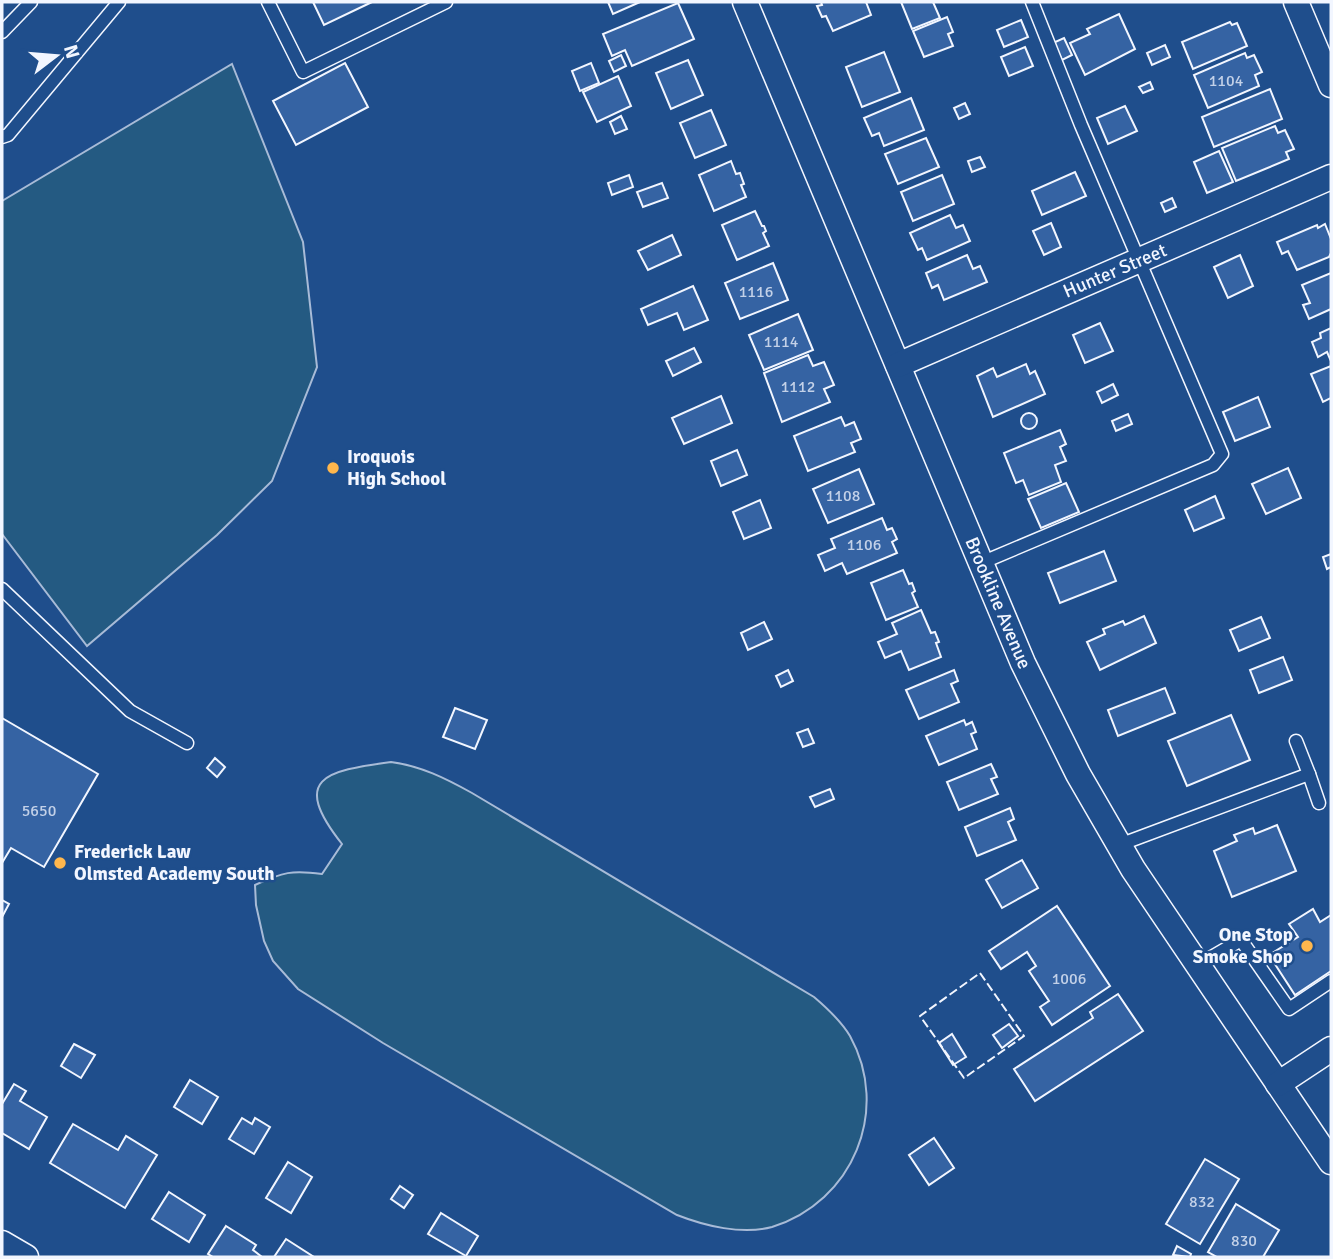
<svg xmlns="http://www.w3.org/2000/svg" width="1333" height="1259" font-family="Signika,sans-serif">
  <rect width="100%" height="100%" fill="#1f4e8c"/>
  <g fill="#245a82" stroke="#a8bbd7" stroke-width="2">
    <polygon points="232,64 303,242 317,367 272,481 217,535 87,646 2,534 2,201"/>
    <path d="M391,762C421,766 445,778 472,793L814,997C827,1008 841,1021 850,1036C891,1110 853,1202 772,1227C742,1235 705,1226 677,1215L383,1043L298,989L273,961L264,941L256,905L255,885C283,872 292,870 322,874L342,844C290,778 325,771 391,762Z"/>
  </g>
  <g fill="#3563a3" stroke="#f2f6ff" stroke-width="2">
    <polygon points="313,2 372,2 324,25"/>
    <polygon points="608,2 640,2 613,14"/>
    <polygon points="821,2 866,2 871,15 833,31 826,16 822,17 817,6 822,5"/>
    <polygon points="901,2 933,2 940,18 912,29"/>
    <polygon points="678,3 694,39 632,66 625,50 612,56 603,34"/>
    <polygon points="1119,14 1135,49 1085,75 1070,43 1090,34 1087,29"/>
    <polygon points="947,17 953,32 948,34 953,46 924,57 913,31"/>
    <polygon points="1021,20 1028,37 1004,47 997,30"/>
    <polygon points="1230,22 1232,25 1237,23 1247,46 1193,69 1182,42"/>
    <polygon points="1064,38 1072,55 1062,60 1053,43"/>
    <polygon points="1165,45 1170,57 1152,65 1147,53"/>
    <polygon points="1025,47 1033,66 1009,76 1001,57"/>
    <polygon points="884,52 900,92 862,107 846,67"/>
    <polygon points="1245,53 1247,58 1254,55 1262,72 1255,75 1259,86 1208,108 1194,75"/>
    <polygon points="621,55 626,66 614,72 609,61"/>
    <polygon points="688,60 703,95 671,109 656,73"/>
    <polygon points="345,63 368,107 296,145 273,101"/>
    <polygon points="591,63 599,83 580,91 572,71"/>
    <polygon points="618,76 631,106 597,122 583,92"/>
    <polygon points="1150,82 1153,89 1143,93 1139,87"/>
    <polygon points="1270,89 1282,119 1214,147 1202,117"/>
    <polygon points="911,98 924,130 884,146 879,133 872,136 864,118"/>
    <polygon points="965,103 970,114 959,119 954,108"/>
    <polygon points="1125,106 1137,131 1108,144 1097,118"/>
    <polygon points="711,110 726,145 695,158 680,123"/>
    <polygon points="621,116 627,129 615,134 610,122"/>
    <polygon points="1275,126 1278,133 1285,130 1294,149 1286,152 1289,159 1236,181 1222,148"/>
    <polygon points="926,138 939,167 898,184 885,154"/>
    <polygon points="1219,151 1233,182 1207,193 1194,162"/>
    <polygon points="980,157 985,167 972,172 968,161"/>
    <polygon points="731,161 736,174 740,173 744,184 741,185 746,197 714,211 699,175"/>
    <polygon points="1075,172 1086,196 1042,215 1032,191"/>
    <polygon points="629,175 633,187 612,195 608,183"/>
    <polygon points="942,175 954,204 913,221 901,192"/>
    <polygon points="662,183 668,198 643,207 637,192"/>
    <polygon points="1172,198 1176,207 1165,212 1161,203"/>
    <polygon points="755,211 762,226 764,226 766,231 763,233 769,246 737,260 722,225"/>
    <polygon points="950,215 956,228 963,225 970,241 927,260 922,248 918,250 910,233"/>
    <polygon points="1051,223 1061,247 1044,255 1033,231"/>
    <polygon points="1325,224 1331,239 1331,253 1329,257 1297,270 1288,251 1282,254 1277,242 1317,225 1318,228"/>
    <polygon points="672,235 681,255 648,270 638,251"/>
    <polygon points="967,255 973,269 980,266 987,282 944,300 938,285 932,288 926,273"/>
    <polygon points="1240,255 1253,286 1228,298 1214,267"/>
    <polygon points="773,263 788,300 740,319 725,283"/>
    <polygon points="1331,273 1331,309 1309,319 1303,305 1310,303 1302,285"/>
    <polygon points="693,286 708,320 684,330 677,313 648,325 641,309"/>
    <polygon points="798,314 813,350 764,370 749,335"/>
    <polygon points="1100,323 1113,351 1085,363 1073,335"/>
    <polygon points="1331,328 1331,361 1327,352 1318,357 1312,342 1321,338 1320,333"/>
    <polygon points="694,348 701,362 673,376 666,361"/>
    <polygon points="808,355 813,366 824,362 834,385 824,389 830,402 782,422 764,373"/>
    <polygon points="1026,364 1030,374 1035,371 1045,394 993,417 977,376 993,368 997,377"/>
    <polygon points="1331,366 1331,398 1323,402 1311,374"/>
    <polygon points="1113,384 1118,395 1102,403 1097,392"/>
    <polygon points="721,396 732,423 684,444 672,418"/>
    <polygon points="1258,397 1270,427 1235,441 1223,412"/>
    <circle cx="1029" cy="421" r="8"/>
    <polygon points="1128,414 1132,424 1116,431 1112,421"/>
    <polygon points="841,417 845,426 854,422 861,439 851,443 855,452 808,471 794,436"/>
    <polygon points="1060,430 1066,444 1060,447 1066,461 1055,465 1061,482 1029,495 1023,480 1016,483 1004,453"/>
    <polygon points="737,450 747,475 721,486 711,461"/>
    <polygon points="1288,468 1301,498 1266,514 1252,484"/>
    <polygon points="859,469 874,504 828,523 813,489"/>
    <polygon points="1066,483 1079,512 1041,528 1028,499"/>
    <polygon points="1215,496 1224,518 1194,531 1185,510"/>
    <polygon points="760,500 771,528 744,539 733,512"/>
    <polygon points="882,518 887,530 892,528 897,539 892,542 897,553 847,574 842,563 825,571 818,555 835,548 831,539"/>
    <polygon points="1104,551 1116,581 1060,603 1048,573"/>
    <polygon points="1331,554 1331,567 1327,569 1323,557"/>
    <polygon points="903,570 909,584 912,583 915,591 912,593 918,607 886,620 871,583"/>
    <polygon points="921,610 931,633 935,632 939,642 936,643 941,657 909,670 901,651 885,658 878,642 897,634 892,623"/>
    <polygon points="1144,616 1156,643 1100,670 1087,642 1105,634 1103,629 1123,621 1125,625"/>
    <polygon points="1261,617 1270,638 1239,651 1230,630"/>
    <polygon points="764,622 772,639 748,650 741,633"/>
    <polygon points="1283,657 1292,680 1259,693 1250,670"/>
    <polygon points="788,670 793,681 781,687 776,676"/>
    <polygon points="954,670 958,681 951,684 959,702 919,719 906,690"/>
    <polygon points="1165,688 1175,713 1118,736 1108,710"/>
    <polygon points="455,708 487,720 475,749 443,737"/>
    <polygon points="1231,715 1250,760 1187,786 1168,741"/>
    <polygon points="2,718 98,774 44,867 11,848 2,863"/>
    <polygon points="964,720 966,725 972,722 976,732 971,734 977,749 939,765 926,736"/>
    <polygon points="808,729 814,743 803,747 797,733"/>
    <polygon points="215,758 225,767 217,777 207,768"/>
    <polygon points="991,764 997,777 991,779 998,794 959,810 947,782"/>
    <polygon points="830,789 834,799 815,807 810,797"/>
    <polygon points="1010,808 1014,819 1008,822 1016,840 977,856 965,827"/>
    <polygon points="1277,825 1296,871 1232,897 1214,851 1237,841 1234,835 1253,828 1255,834"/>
    <polygon points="1022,860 1038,888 1002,908 986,880"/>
    <polygon points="2,900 9,904 2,917"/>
    <polygon points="1057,906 1110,986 1052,1025 1040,1007 1049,1001 1029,971 1036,966 1027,952 1001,969 989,951"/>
    <polygon points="1313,909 1320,922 1331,915 1331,971 1295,995 1269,955 1298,937 1289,924"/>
    <polygon points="1118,994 1143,1031 1035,1101 1014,1069 1093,1018 1090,1012"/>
    <polygon points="1009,1024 1018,1036 1002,1048 993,1035"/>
    <polygon points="952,1034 966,1057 953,1065 939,1043"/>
    <polygon points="74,1044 95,1055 81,1078 61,1066"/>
    <polygon points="190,1080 218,1097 202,1124 174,1107"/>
    <polygon points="14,1084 26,1091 20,1101 47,1117 29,1149 2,1133 2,1104"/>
    <polygon points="242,1118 252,1124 255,1118 270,1127 254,1154 229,1139"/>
    <polygon points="73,1124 118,1150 126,1136 157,1155 125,1208 50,1163"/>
    <polygon points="934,1138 954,1168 929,1185 909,1155"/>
    <polygon points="1205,1159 1239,1179 1200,1244 1166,1224"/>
    <polygon points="288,1162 312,1177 291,1213 266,1198"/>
    <polygon points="400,1186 413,1195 404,1208 391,1199"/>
    <polygon points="169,1192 205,1215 189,1242 152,1219"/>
    <polygon points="1236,1204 1279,1230 1263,1257 1217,1257 1208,1252"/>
    <polygon points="441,1213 478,1236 466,1256 428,1234"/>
    <polygon points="226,1226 256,1245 253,1250 262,1257 213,1257 208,1254"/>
    <polygon points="286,1239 314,1257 274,1257"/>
    <polygon points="1177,1246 1191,1254 1190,1257 1173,1255"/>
  </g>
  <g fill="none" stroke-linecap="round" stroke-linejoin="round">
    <defs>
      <g id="service">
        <polyline points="268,2 303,72 446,2"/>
        <polyline points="2,32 31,2"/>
        <polyline points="2,137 8,135 119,2"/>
        <polyline points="981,563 1213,465 1222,454 1081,125 1032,2"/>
        <polyline points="2,589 130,711 187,743"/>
        <polyline points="1309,774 1319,803"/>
        <polyline points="1119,845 1309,774 1296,741"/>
        <polyline points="1198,965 1241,940 1289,1009 1331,981"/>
      </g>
      <g id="minor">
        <polyline points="745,2 1023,663 1078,774 1133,869 1331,1162"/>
        <polyline points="1296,2 1331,85"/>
        <polyline points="898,365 1331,177"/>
        <polyline points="1278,1084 1331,1049"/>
        <polyline points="2,1243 26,1257"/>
      </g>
    </defs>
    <use href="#service" stroke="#f2f6ff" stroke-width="15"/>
    <use href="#minor" stroke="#f2f6ff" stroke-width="27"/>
    <use href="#service" stroke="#1f4e8c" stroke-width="12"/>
    <use href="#minor" stroke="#1f4e8c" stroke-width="24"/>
    <polygon stroke="#f2f6ff" stroke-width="2" stroke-dasharray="9 3.5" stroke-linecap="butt" points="980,973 1024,1036 964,1078 920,1016"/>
  </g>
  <g fill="#ffb74d" stroke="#1f4e8c" stroke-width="2.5">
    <circle cx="333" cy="468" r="7"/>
    <circle cx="60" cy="863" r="7"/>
    <circle cx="1307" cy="946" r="7"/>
  </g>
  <g text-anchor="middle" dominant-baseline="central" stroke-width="5" stroke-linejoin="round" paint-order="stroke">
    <g font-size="16" fill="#c3d1e8">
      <text x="1226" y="81">1104</text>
      <text x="756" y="292">1116</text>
      <text x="781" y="342">1114</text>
      <text x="798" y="387">1112</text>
      <text x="843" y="496">1108</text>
      <text x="864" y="545">1106</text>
      <text x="39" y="811">5650</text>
      <text x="1069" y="979">1006</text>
      <text x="1202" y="1202">832</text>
      <text x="1244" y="1241">830</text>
    </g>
    <g font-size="19" fill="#f2f6ff" stroke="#1f4e8c">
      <text transform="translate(1115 271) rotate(-23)">Hunter Street</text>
      <text transform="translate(998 603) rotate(67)">Brookline Avenue</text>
    </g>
    <g font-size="19" font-weight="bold" fill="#f2f6ff" stroke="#1f4e8c" text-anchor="start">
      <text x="347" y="457">Iroquois<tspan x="347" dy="22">High School</tspan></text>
      <text x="74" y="852">Frederick Law<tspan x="74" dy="22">Olmsted Academy South</tspan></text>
      <text x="1293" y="935" text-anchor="end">One Stop<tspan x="1293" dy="22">Smoke Shop</tspan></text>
    </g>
  </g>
  <rect width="1333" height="1259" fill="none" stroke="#f2f6ff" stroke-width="7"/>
  <g transform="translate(56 56) rotate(74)" stroke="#1f4e8c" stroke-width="5" paint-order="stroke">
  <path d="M0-5L12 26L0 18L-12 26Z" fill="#f2f6ff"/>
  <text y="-10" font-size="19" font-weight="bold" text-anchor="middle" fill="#f2f6ff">N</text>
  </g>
</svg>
